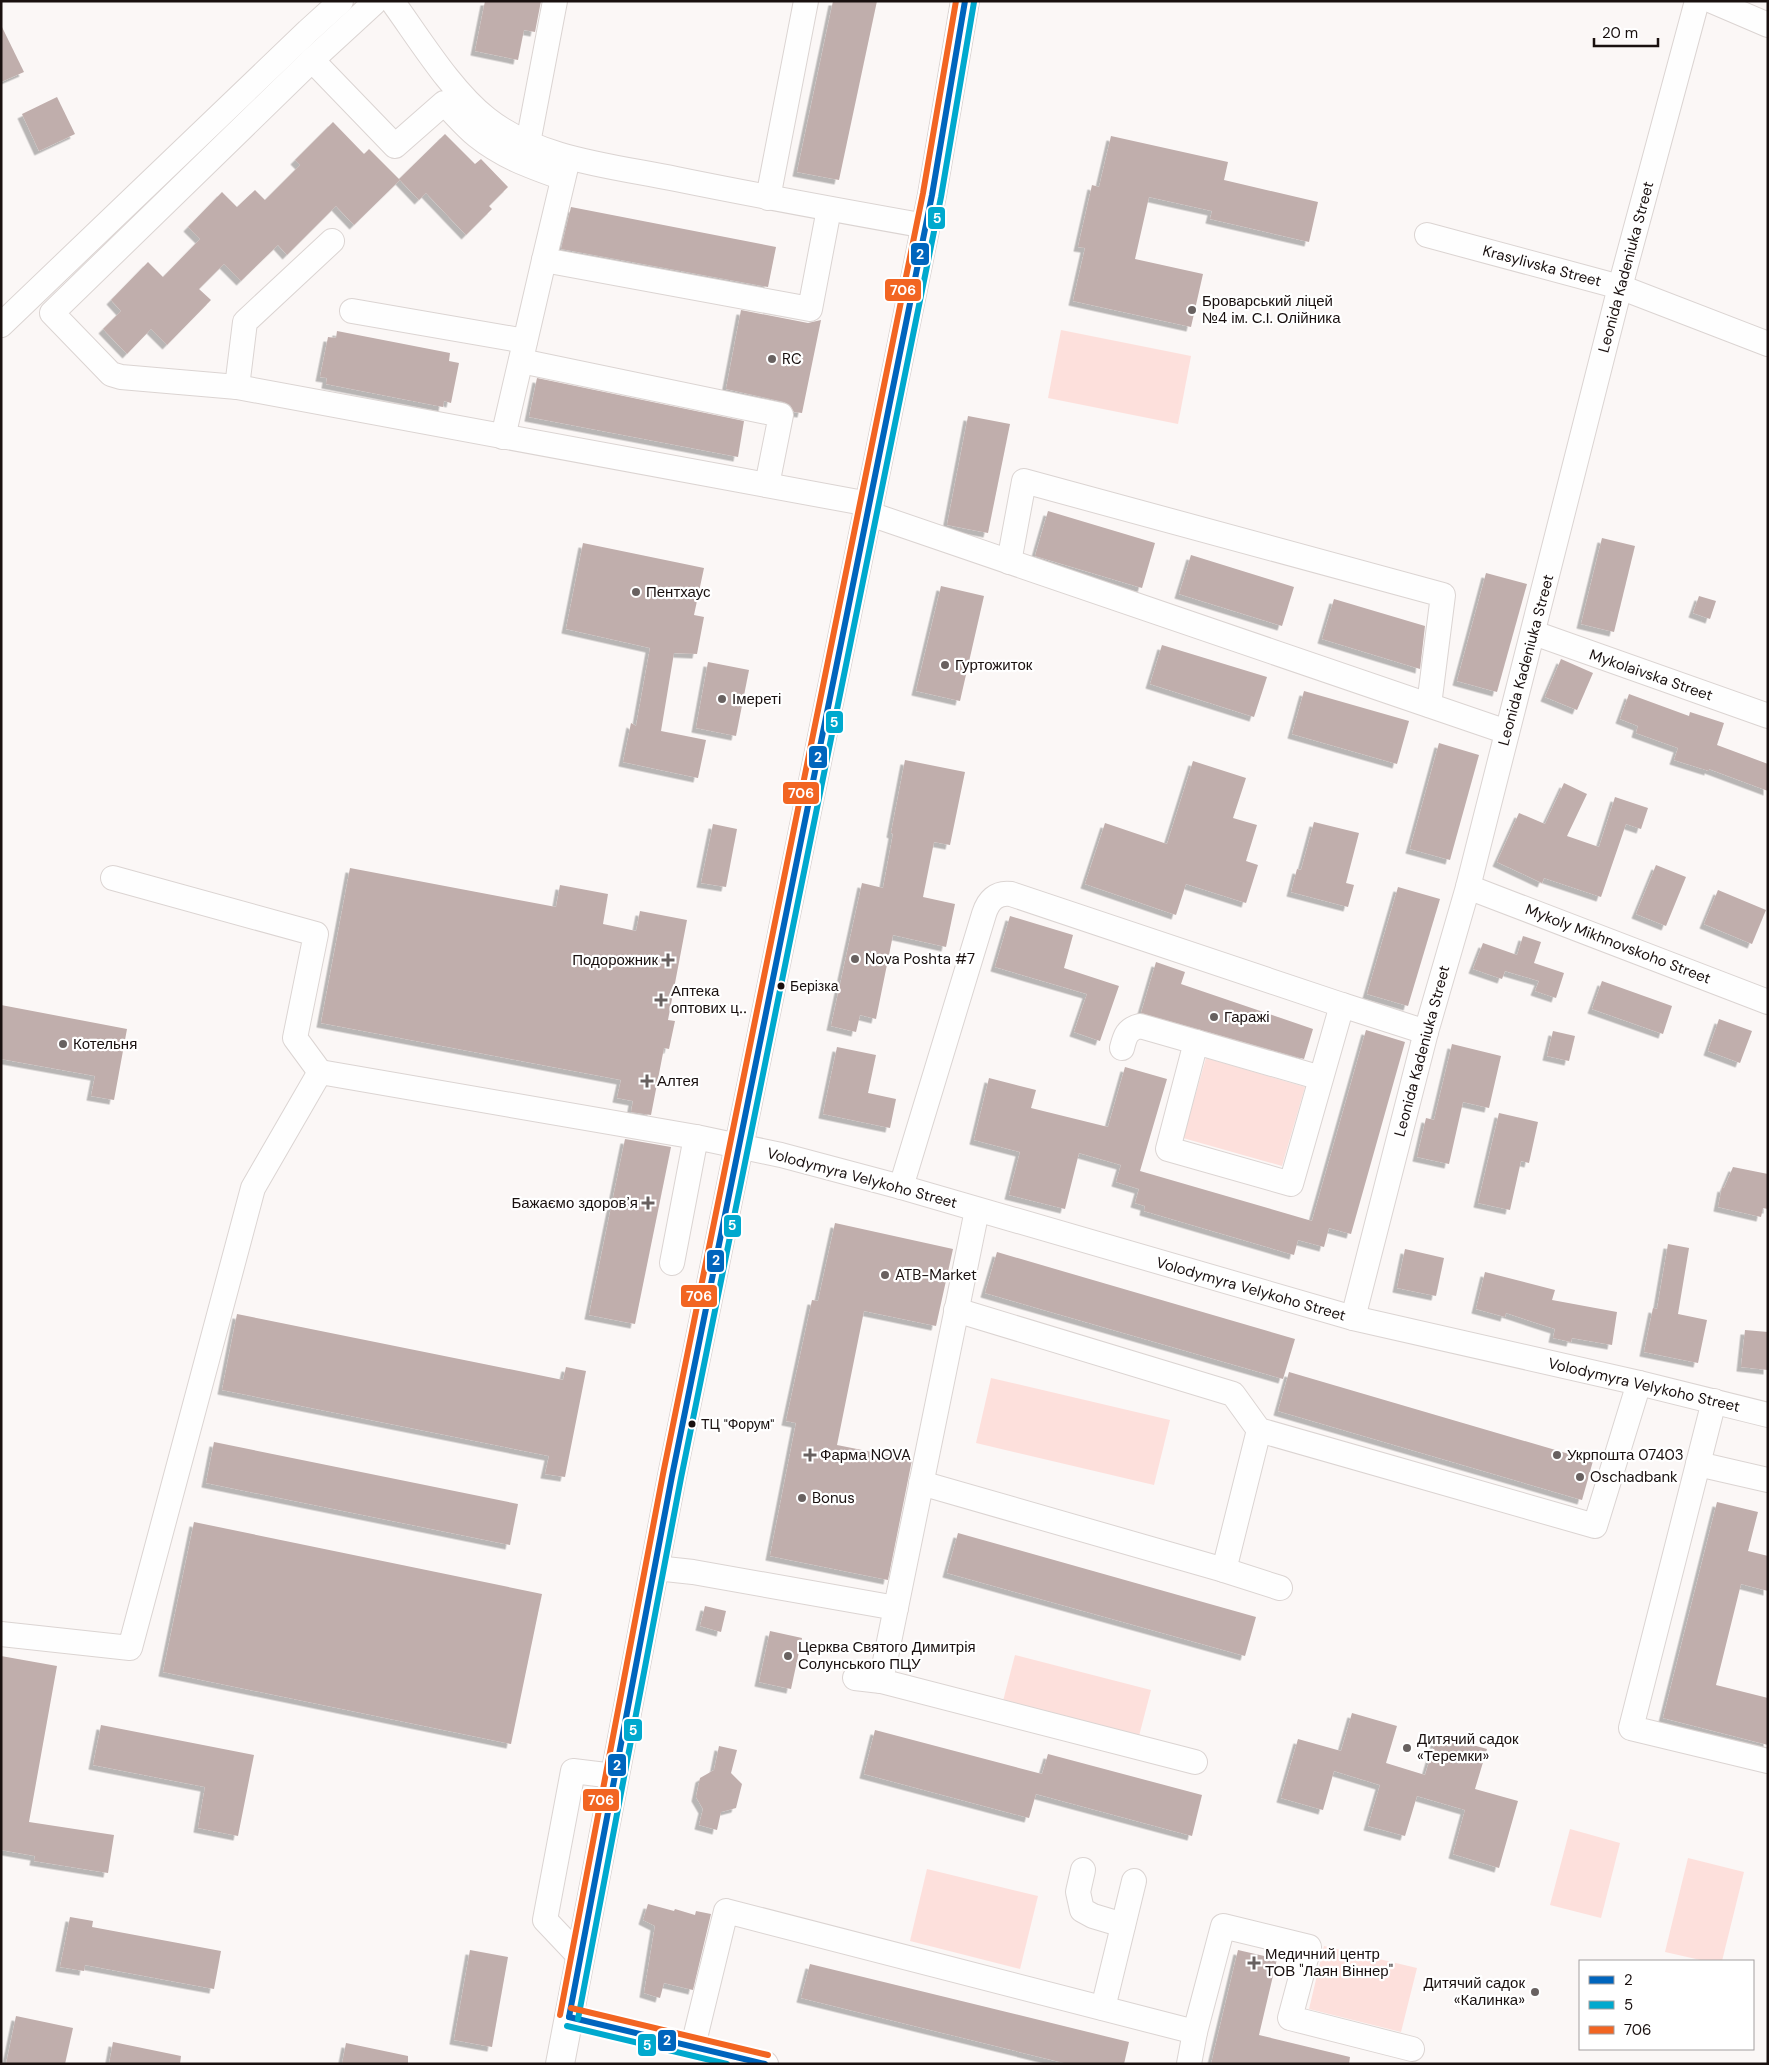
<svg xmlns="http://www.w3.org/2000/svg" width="1769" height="2065" font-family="'DM Sans',sans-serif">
  <defs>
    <filter id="shadow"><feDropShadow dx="-4.5" dy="4.5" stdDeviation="0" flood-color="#0004"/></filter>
  </defs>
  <rect width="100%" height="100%" fill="#fbf7f6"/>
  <g fill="#fde0dc">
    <polygon points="1061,330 1191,356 1178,424 1048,398"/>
    <polygon points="1206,1058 1305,1087 1282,1166 1183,1138"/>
    <polygon points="991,1378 1170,1420 1154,1485 976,1443"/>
    <polygon points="1015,1655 1151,1690 1139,1736 1003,1701"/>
    <polygon points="1570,1829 1620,1843 1601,1918 1550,1905"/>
    <polygon points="1688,1858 1744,1872 1722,1961 1705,1961 1665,1952"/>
    <polygon points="927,1869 1038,1896 1020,1969 910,1941"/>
    <polygon points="1324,1946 1417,1968 1401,2032 1309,2009"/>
  </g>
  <g fill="#c0aeac" filter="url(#shadow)">
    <polygon points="485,1 541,1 535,32 524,30 518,60 475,51"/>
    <polygon points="833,1 877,1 839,180 797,172"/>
    <polygon points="1,25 24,72 1,82"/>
    <polygon points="57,97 75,134 39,151 22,114"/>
    <polygon points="333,122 364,154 369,149 400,180 354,225 336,206 287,255 278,245 241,281 224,264 199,289 211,300 167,345 151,329 127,354 103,329 121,311 111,300 148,262 163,277 200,239 188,227 222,192 237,207 255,190 265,200 300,165 295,160"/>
    <polygon points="445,134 475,164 481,159 508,187 489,206 492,209 466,235 426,193 419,200 399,179"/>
    <polygon points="1111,136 1228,162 1224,180 1318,202 1309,242 1210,219 1212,211 1149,197 1135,259 1203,274 1191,327 1073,301 1085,248 1078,247 1092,185 1099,187"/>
    <polygon points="571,207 776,247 768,287 561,249"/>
    <polygon points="741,310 808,323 821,320 802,413 794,412 790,405 784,402 726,389"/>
    <polygon points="337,331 450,353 449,361 459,363 451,403 444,401 443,407 326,384 327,378 320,377 328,337 336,338"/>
    <polygon points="537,378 744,421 738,457 529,417"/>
    <polygon points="968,416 1010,424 988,533 947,525"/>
    <polygon points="1048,511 1155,543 1142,588 1035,556"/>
    <polygon points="1602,538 1635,546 1614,632 1581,624"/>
    <polygon points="583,543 704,568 694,615 704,617 697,654 674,653 661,731 706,740 698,778 623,762 631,723 636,726 650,648 566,629"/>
    <polygon points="1191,555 1294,587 1282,626 1179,594"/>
    <polygon points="1486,573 1527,584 1497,692 1457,681"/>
    <polygon points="941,586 984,596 960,701 916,691"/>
    <polygon points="1699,596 1716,601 1710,619 1693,613"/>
    <polygon points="1334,599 1425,626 1420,669 1322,639"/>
    <polygon points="1162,645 1267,677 1254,717 1150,684"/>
    <polygon points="1561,659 1593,673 1577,710 1545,697"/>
    <polygon points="708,662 749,670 736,736 696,728"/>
    <polygon points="1304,691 1409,721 1397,764 1292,734"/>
    <polygon points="1629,694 1689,716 1690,712 1724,723 1717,745 1768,764 1768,791 1709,769 1709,771 1674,760 1678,748 1636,733 1638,726 1620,719"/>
    <polygon points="1439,743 1479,755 1450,860 1410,849"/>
    <polygon points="905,760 965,772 950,845 934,842 923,897 955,904 946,947 893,935 876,1019 860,1015 856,1032 831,1026 862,883 883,888 893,834 891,833"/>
    <polygon points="1193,761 1246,778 1233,818 1257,825 1246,861 1258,865 1246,903 1186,884 1176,915 1085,884 1105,823 1167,844"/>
    <polygon points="1564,783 1587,794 1567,836 1599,847 1615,797 1648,808 1641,829 1626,824 1601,897 1544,878 1542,883 1497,862 1519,813 1545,824"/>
    <polygon points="1314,822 1359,833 1346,883 1354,885 1348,907 1291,892 1297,869 1301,870"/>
    <polygon points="713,824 737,829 726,887 701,883"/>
    <polygon points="1656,865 1686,877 1666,926 1636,914"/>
    <polygon points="350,868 556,907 560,885 608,894 603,924 636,931 640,911 687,920 668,1020 675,1021 669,1049 664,1048 651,1115 631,1112 633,1101 617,1098 621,1080 321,1023"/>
    <polygon points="1398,887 1440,899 1408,1006 1367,994"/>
    <polygon points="1718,890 1766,910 1752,944 1704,924"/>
    <polygon points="1010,916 1073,935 1064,968 1119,986 1100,1041 1074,1032 1087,994 995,967"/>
    <polygon points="1523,936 1541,942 1534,963 1564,973 1556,998 1535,991 1539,981 1505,971 1502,979 1473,969 1483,943 1517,955"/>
    <polygon points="1156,962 1185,972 1181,984 1313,1029 1304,1059 1141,1013"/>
    <polygon points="1602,981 1672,1006 1663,1034 1592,1009"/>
    <polygon points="1,1005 127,1029 114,1100 91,1096 95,1076 1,1059"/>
    <polygon points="1719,1019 1752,1031 1740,1063 1708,1051"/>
    <polygon points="1366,1030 1405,1042 1351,1234 1329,1228 1324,1247 1298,1240 1294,1255 1144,1211 1145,1206 1135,1203 1139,1189 1116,1182 1121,1165 1079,1153 1065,1209 1009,1195 1020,1152 974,1140 989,1078 1036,1090 1031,1108 1108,1127 1125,1067 1167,1079 1140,1171 1312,1221"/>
    <polygon points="1553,1031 1575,1036 1569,1061 1547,1056"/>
    <polygon points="1452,1044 1501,1056 1489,1108 1463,1102 1449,1164 1417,1157 1426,1118 1434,1120"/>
    <polygon points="837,1047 876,1055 868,1093 896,1099 890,1128 823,1114"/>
    <polygon points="1499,1113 1538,1122 1529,1163 1521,1161 1510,1210 1478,1203"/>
    <polygon points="625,1139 671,1147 635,1324 589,1315"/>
    <polygon points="1733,1167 1768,1174 1768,1209 1763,1208 1761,1217 1718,1207 1722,1187 1724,1188"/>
    <polygon points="835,1223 953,1249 936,1326 864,1311 837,1445 912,1460 888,1580 770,1556 796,1423 786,1421 812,1300 818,1301"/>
    <polygon points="1668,1244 1689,1248 1678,1314 1707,1320 1698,1363 1644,1352 1653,1308 1657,1309"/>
    <polygon points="1405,1249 1444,1258 1436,1296 1397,1288"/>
    <polygon points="997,1252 1295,1339 1283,1379 985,1293"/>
    <polygon points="1485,1272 1555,1290 1552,1300 1617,1312 1612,1345 1572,1338 1571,1342 1553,1338 1555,1329 1506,1313 1505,1317 1476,1309"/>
    <polygon points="237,1314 563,1380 566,1367 586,1371 565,1477 545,1474 549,1456 222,1390"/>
    <polygon points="1745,1330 1768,1332 1768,1370 1741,1367"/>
    <polygon points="1289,1372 1593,1461 1582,1500 1278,1411"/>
    <polygon points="214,1442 518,1504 510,1545 206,1483"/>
    <polygon points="1717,1502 1758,1512 1748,1551 1768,1556 1768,1591 1741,1584 1716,1685 1768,1698 1768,1745 1663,1718"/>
    <polygon points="194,1522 542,1594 511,1744 163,1672"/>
    <polygon points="958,1533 1256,1617 1245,1656 947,1573"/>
    <polygon points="705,1606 726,1611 721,1632 700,1626"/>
    <polygon points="770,1631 802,1638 791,1689 759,1682"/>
    <polygon points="1,1656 57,1666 29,1822 114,1835 108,1873 34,1861 35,1856 1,1850"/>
    <polygon points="1352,1713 1397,1726 1386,1763 1425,1775 1437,1735 1487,1749 1475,1789 1518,1801 1499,1868 1453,1854 1465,1810 1417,1796 1405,1836 1368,1826 1380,1785 1334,1771 1323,1810 1281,1798 1298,1739 1341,1751"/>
    <polygon points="101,1725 254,1755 238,1836 198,1828 205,1787 93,1765"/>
    <polygon points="875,1730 1042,1774 1048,1754 1202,1795 1192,1836 1036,1794 1029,1818 864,1774"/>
    <polygon points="719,1746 737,1750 731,1773 742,1784 736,1808 721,1812 717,1830 699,1825 703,1809 696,1797 700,1778 714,1770"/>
    <polygon points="648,1904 674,1911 675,1909 695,1915 696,1911 711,1914 693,1990 664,1983 660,1998 644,1993 655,1926 643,1920"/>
    <polygon points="70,1917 93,1921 92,1927 221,1951 214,1989 85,1965 84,1971 60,1967"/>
    <polygon points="470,1950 508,1957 492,2047 454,2040"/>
    <polygon points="1238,1950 1277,1959 1259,2035 1350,2057 1349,2064 1211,2064"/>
    <polygon points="810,1964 1129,2042 1124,2064 1068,2064 801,1998"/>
    <polygon points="16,2016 73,2028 65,2064 6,2064"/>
    <polygon points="113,2042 181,2056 180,2064 109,2064"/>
    <polygon points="346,2043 408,2056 408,2064 342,2064"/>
  </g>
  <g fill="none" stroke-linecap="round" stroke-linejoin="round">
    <defs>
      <g id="minor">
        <path d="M392,1C419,38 451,91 487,119C539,160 613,166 676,179C759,196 842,211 926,226"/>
        <polyline points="1712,1 1768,25"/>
        <polyline points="312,60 374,3"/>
        <polyline points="528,143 555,1"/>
        <polyline points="567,163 544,260 810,309 829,209"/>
        <path d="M563,178C532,167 503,157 477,136C465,126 455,114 444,103L395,146L312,60L52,313L111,374L121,377L237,387L869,504"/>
        <polyline points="768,198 806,1"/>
        <polyline points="1427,235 1620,287 1768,344"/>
        <polyline points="352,311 525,341"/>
        <polyline points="1,325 308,31 341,1"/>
        <polyline points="521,361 781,415 767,485"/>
        <polyline points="237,387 245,322 332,241"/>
        <polyline points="503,437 544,260"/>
        <polyline points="867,513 1507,732"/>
        <polyline points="1009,562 1024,481 1443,595 1429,705"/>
        <polyline points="1534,633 1768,716"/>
        <polyline points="113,878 316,934 295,1038 320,1072"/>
        <polyline points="1468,887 1768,1002"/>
        <path d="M1122,1048C1125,1036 1127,1029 1140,1026L1196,1042"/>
        <polyline points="1321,1078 1196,1042 1168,1149 1291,1184 1342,1005 1426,1032"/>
        <path d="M901,1187L984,914C988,901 996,892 1011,894L1342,1005"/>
        <polyline points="672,1263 696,1137 781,1155 901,1187 1353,1318 1639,1383 1768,1415"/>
        <polyline points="956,1310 1233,1394 1259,1430 1595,1526 1639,1383"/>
        <polyline points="1353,1318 1426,1032 1468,887 1620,287 1697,1"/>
        <polyline points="1714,1401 1631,1728 1768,1761"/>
        <polyline points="1698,1464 1768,1480"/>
        <polyline points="921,1483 1224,1570 1259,1430"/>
        <polyline points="656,1568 693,1572 896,1608"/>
        <polyline points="1224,1570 1280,1588"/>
        <polyline points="1,1634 130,1648 253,1188 320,1072 696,1137"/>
        <polyline points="855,1678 881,1681 1195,1762"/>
        <polyline points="881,1681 977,1210"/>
        <polyline points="1083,1870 1078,1892 1082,1910 1093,1916 1123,1925"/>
        <polyline points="580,1957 545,1920 573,1771 614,1776"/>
        <polyline points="1103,2008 1134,1881"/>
        <polyline points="569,2017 766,2064"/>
        <polyline points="693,2046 726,1911 1195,2032"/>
        <polyline points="1189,2064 1195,2032 1223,1926 1309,1947 1290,2018 1412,2049"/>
      </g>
      <polyline id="major" points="560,2064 672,1476 932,195 965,1"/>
    </defs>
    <use href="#minor" stroke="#dbd4d2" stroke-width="26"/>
    <use href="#major" stroke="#dbd4d2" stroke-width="30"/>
    <use href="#minor" stroke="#fefefe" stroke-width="24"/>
    <use href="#major" stroke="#fefefe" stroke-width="28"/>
    <defs>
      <g id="bus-1">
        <polyline points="569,2017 672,1476 932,195 965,1"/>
        <polyline points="569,2017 765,2064"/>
      </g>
      <g id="bus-2">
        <polyline points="578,2019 681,1478 941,197 974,2"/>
        <polyline points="567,2026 727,2064"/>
      </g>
      <g id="bus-3">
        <polyline points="571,2008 768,2055"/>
        <polyline points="560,2015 663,1474 923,193 956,1"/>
      </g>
    </defs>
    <use href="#bus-1" stroke="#fff" stroke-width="10"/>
    <use href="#bus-2" stroke="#fff" stroke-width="10"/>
    <use href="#bus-3" stroke="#fff" stroke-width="10"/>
    <use href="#bus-1" stroke="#0065bd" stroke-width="6"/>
    <use href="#bus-2" stroke="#00a9ce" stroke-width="6"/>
    <use href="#bus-3" stroke="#f26522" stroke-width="6"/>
  </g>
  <g fill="#686160" stroke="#fff" stroke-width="2">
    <circle cx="1192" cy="310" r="5"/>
    <circle cx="772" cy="359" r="5"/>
    <circle cx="636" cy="592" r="5"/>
    <circle cx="945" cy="665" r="5"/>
    <circle cx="722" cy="699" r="5"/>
    <circle cx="855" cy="959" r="5"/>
    <path d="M665.5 952.5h5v5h5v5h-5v5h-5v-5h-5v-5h5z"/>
    <path d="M658.5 992.5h5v5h5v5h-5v5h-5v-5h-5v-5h5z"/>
    <circle cx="1214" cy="1017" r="5"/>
    <circle cx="63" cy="1044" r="5"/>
    <path d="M644.5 1073.5h5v5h5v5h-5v5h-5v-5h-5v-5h5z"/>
    <path d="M645.5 1195.5h5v5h5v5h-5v5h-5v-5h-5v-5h5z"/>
    <circle cx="885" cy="1275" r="5"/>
    <path d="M807.5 1447.5h5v5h5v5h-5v5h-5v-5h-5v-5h5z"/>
    <circle cx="1557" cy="1455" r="5"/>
    <circle cx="1580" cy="1477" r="5"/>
    <circle cx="802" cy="1498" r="5"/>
    <circle cx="788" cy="1656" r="5"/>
    <circle cx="1407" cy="1748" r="5"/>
    <path d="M1251.5 1955.5h5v5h5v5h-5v5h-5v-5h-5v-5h5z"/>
    <circle cx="1535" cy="1992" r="5"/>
  </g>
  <g fill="#19100f" stroke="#fff" stroke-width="2">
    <circle cx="781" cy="986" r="4.5"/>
    <circle cx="692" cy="1424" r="4.5"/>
  </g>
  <g text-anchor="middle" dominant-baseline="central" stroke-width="4.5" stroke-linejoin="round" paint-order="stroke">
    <g font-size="14" fill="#19100f" stroke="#fff" text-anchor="start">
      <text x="790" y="986">Берізка</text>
      <text x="701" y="1424">ТЦ "Форум"</text>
    </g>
    <g font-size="15" fill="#19100f" stroke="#fff">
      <text transform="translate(1542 266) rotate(15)">Krasylivska Street</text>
      <text transform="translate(1626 267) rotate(-75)">Leonida Kadeniuka Street</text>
      <text transform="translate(1526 660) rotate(-75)">Leonida Kadeniuka Street</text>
      <text transform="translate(1651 675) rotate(19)">Mykolaivska Street</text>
      <text transform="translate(1618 944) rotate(21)">Mykoly Mikhnovskoho Street</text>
      <text transform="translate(1422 1051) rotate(-75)">Leonida Kadeniuka Street</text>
      <text transform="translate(862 1178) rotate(15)">Volodymyra Velykoho Street</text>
      <text transform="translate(1251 1289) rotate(16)">Volodymyra Velykoho Street</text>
      <text transform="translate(1644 1385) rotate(13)">Volodymyra Velykoho Street</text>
    </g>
    <g font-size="15" fill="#19100f" stroke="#fff" text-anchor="start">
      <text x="1202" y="301">Броварський ліцей<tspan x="1202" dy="17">№4 ім. С.І. Олійника</tspan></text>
      <text x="782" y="359">RC</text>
      <text x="646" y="592">Пентхаус</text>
      <text x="955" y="665">Гуртожиток</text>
      <text x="732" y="699">Імереті</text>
      <text x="865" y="959">Nova Poshta #7</text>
      <text x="658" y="960" text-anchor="end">Подорожник</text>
      <text x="671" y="991">Аптека<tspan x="671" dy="17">оптових ц‥</tspan></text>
      <text x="1224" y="1017">Гаражі</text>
      <text x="73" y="1044">Котельня</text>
      <text x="657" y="1081">Алтея</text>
      <text x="638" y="1203" text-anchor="end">Бажаємо здоровʼя</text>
      <text x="895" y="1275">ATB-Market</text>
      <text x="820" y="1455">Фарма NOVA</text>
      <text x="1567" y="1455">Укрпошта 07403</text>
      <text x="1590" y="1477">Oschadbank</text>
      <text x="812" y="1498">Bonus</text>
      <text x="798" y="1647">Церква Святого Димитрія<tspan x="798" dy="17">Солунського ПЦУ</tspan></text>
      <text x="1417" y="1739">Дитячий садок<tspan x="1417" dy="17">«Теремки»</tspan></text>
      <text x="1265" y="1954">Медичний центр<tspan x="1265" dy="17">ТОВ "Лаян Віннер"</tspan></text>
      <text x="1525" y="1983" text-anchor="end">Дитячий садок<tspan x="1525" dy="17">«Калинка»</tspan></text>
    </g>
  </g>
  <g stroke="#fff" stroke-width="2">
    <rect x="927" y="206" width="19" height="24" rx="5" fill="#00a9ce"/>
    <rect x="910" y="242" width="20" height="24" rx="5" fill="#0065bd"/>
    <rect x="884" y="278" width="38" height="24" rx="5" fill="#f26522"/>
    <rect x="825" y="710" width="19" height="24" rx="5" fill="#00a9ce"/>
    <rect x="808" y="745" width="20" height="24" rx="5" fill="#0065bd"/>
    <rect x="782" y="781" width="38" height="24" rx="5" fill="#f26522"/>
    <rect x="723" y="1214" width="19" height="24" rx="5" fill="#00a9ce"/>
    <rect x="706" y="1249" width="19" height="24" rx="5" fill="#0065bd"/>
    <rect x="680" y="1284" width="38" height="24" rx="5" fill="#f26522"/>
    <rect x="623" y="1718" width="20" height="24" rx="5" fill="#00a9ce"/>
    <rect x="607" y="1753" width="20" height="24" rx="5" fill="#0065bd"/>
    <rect x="582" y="1788" width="38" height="24" rx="5" fill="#f26522"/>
    <rect x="657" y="2029" width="20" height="23" rx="5" fill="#0065bd"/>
    <rect x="637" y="2033" width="20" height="24" rx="5" fill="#00a9ce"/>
  </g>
  <g font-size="14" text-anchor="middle" font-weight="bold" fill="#fff">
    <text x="937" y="223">5</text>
    <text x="920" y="259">2</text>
    <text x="903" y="295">706</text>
    <text x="834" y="727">5</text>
    <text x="818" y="762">2</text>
    <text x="801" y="798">706</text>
    <text x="732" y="1230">5</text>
    <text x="716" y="1265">2</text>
    <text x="699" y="1301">706</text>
    <text x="633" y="1735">5</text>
    <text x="617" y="1770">2</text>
    <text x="601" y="1805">706</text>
    <text x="667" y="2045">2</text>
    <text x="647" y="2050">5</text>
  </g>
  <rect width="1769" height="2065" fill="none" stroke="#19100f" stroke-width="5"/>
  <rect x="1579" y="1960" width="175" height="90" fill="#ffffff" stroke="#a39f9f"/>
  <rect x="1589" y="1976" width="25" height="8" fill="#0065bd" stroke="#a39f9f"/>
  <text x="1624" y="1985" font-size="15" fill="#19100f">2</text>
  <rect x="1589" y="2001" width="25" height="8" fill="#00a9ce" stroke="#a39f9f"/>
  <text x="1624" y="2010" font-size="15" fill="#19100f">5</text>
  <rect x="1589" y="2026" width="25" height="8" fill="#f26522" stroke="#a39f9f"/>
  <text x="1624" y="2035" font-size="15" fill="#19100f">706</text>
  <path d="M1594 38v8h64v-8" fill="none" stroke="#19100f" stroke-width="2.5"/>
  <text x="1602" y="38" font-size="15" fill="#19100f" stroke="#ffffff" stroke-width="4" paint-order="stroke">20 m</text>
</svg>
